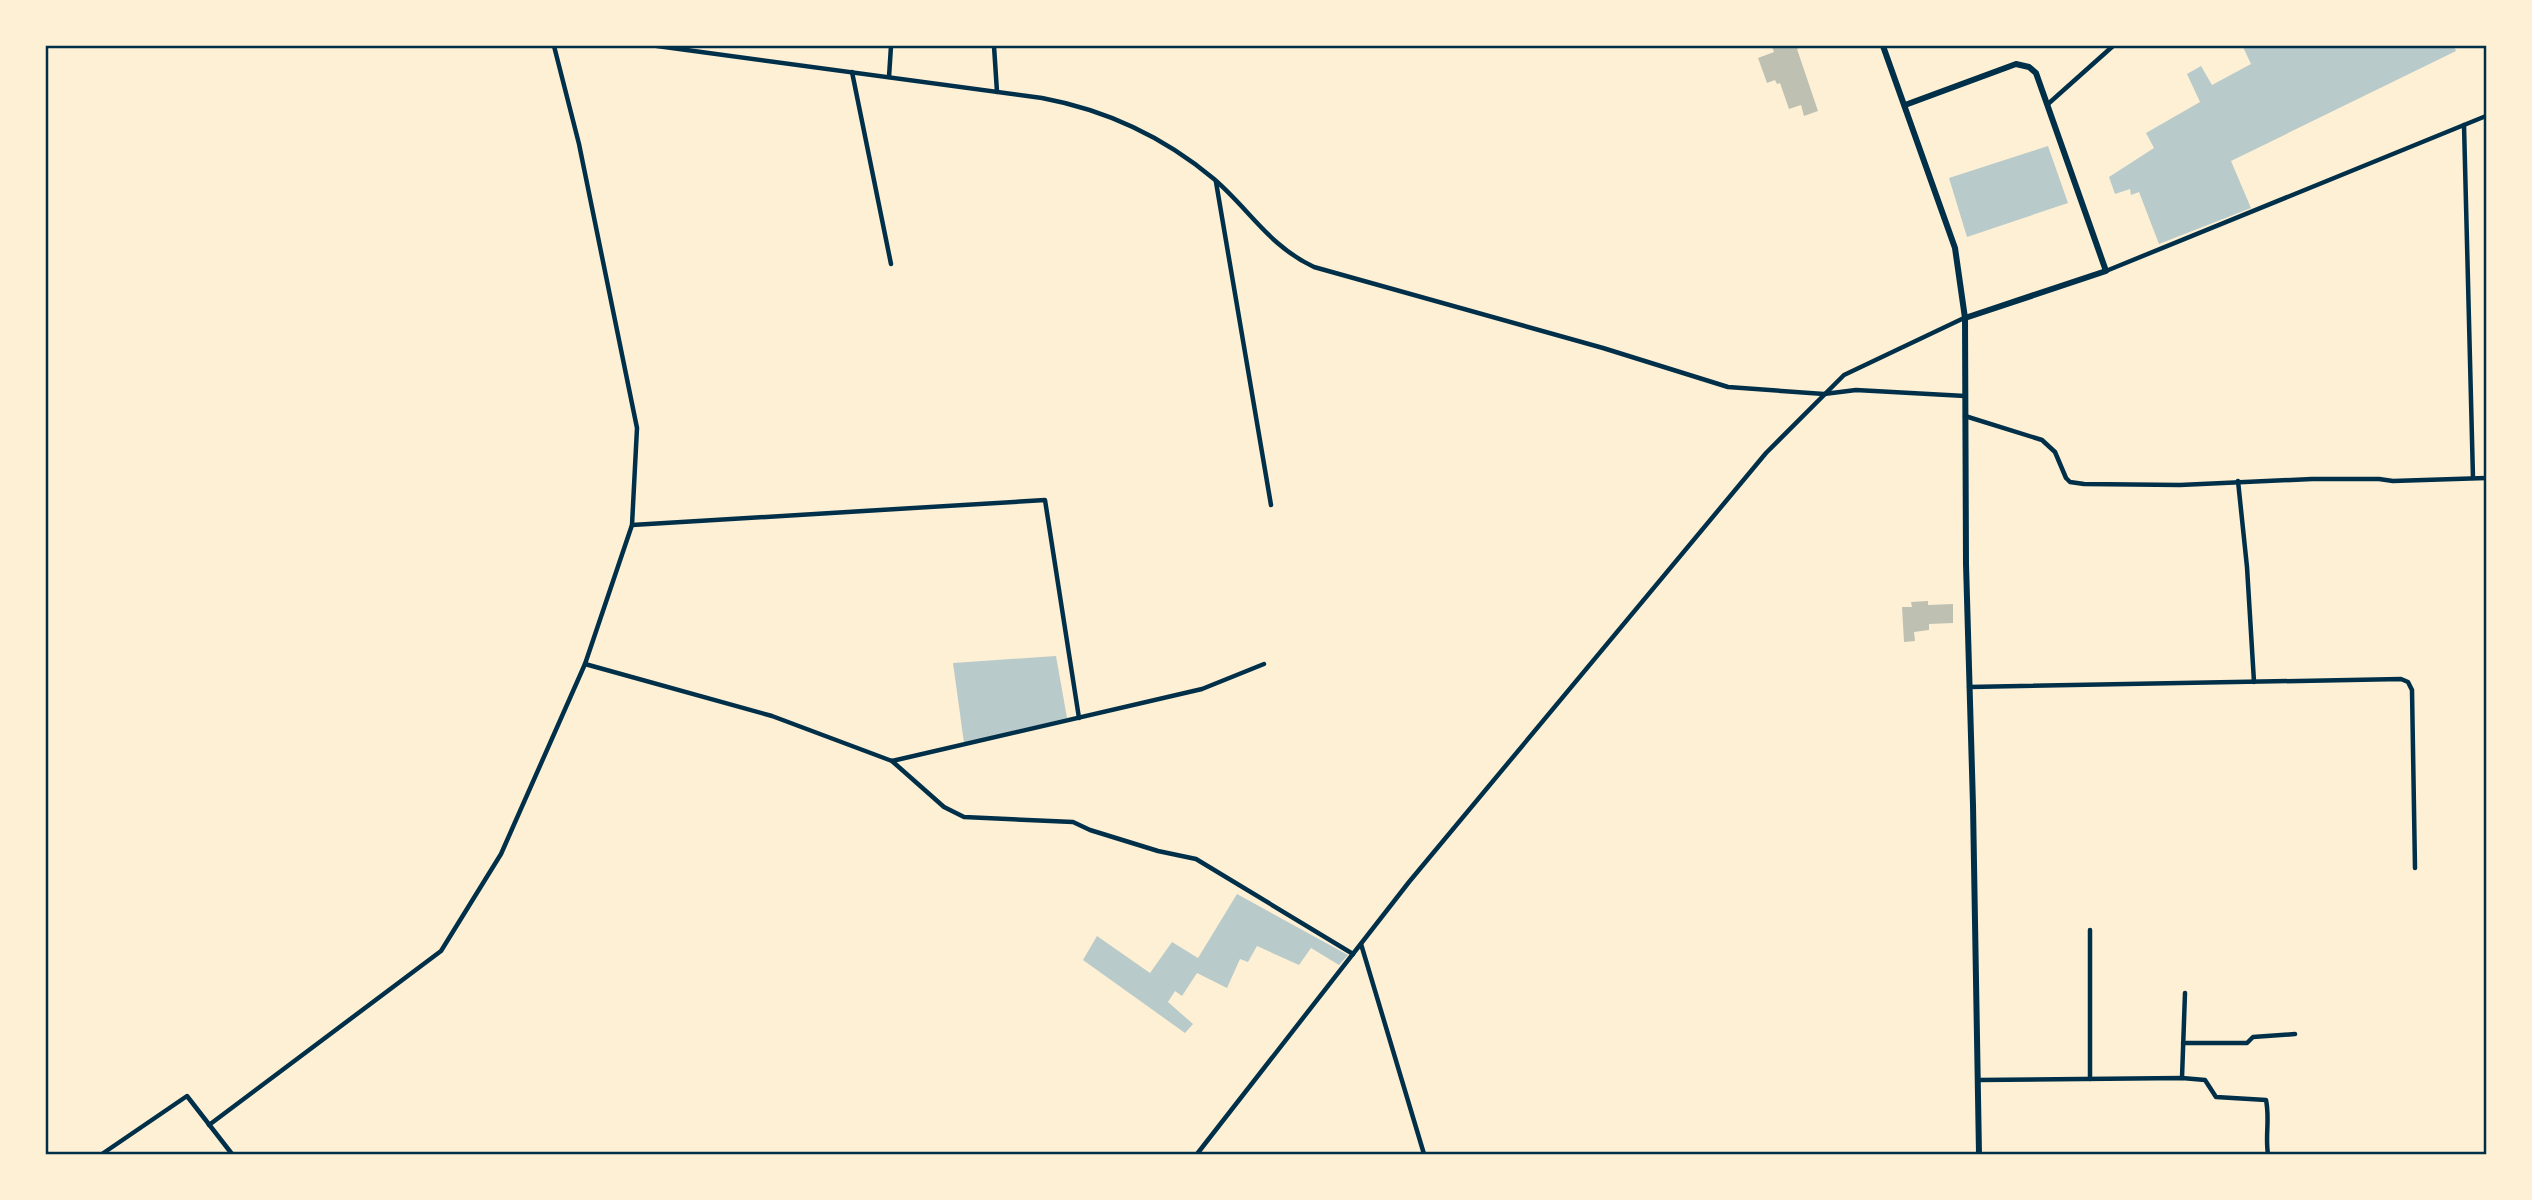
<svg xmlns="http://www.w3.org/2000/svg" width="2532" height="1200" font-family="Overpass,sans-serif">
  <rect width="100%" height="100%" fill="#fdf0d5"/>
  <g fill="#b9caca">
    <polygon points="2245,46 2454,46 2456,51 2231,161 2251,208 2159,244 2139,192 2131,195 2130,189 2115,194 2109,177 2154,148 2146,133 2200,102 2187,74 2201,66 2212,85 2251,64 2243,47"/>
    <polygon points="2048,146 2068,203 1967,237 1949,178"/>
    <polygon points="1056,656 1067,718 964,743 953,663"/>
    <polygon points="1237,894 1348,955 1339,965 1311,948 1299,965 1257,946 1248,962 1240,959 1227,988 1197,973 1182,996 1175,991 1168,1002 1193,1024 1185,1033 1083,960 1097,936 1150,973 1172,942 1198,958"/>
  </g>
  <g fill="#bec0b2">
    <polygon points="1777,46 1799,46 1799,48 1797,49 1818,111 1804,116 1801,105 1789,109 1780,83 1777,84 1775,80 1767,83 1758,58 1774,52 1772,47"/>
    <polygon points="1928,601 1928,605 1953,604 1953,623 1929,624 1929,630 1914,632 1915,641 1904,642 1902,607 1912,607 1911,602"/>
  </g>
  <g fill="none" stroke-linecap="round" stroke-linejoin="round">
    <g stroke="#003049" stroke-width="4.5">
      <path d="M657,46L1042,98C1106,110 1164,137 1214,179C1250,210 1269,246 1314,267L1603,348L1728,387L1824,394L1856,390L1965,396"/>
      <polyline points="994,46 997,92"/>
      <polyline points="852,72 891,264"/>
      <polyline points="889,77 891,46"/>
      <polyline points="2048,104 2113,46"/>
      <polyline points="2464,125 2473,478"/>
      <polyline points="1216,182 1271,505"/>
      <polyline points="2106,271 2486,116"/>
      <polyline points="1965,416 2042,440 2055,452 2066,478 2070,482 2084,484 2180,485 2312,479 2379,479 2393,481 2486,478"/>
      <polyline points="2238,481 2247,567 2254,682"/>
      <polyline points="632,525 1045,500 1079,718"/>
      <polyline points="585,664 772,716 892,761 1202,689 1264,664"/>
      <polyline points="1969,687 2401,679 2408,682 2412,690 2415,868"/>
      <polyline points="892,761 944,807 964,817 1073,822 1090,830 1158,851 1196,859 1353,954"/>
      <polyline points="1361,944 1424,1154"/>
      <polyline points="2183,1043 2247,1043 2253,1037 2295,1034"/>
      <polyline points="2182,1078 2185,993"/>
      <polyline points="2090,1079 2090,930"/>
      <path d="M1978,1080L2182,1078L2205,1080L2216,1097L2266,1100C2270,1119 2265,1136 2268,1154"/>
      <polyline points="209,1125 441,951 501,854 585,664 632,525 637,428 579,144 554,46"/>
      <polyline points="102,1154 187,1096 232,1154"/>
      <polyline points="1197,1154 1409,882 1766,453 1844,375 1964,318"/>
    </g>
    <g stroke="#003049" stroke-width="6">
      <polyline points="1883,46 1955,248 1965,318 1966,564 1973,805 1979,1154"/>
      <polyline points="1905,105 2016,64 2029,67 2036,73 2106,271 1965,318"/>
    </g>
  </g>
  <rect width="2532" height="1200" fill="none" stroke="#fdf0d5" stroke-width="94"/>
  <rect x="47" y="47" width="2438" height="1106" fill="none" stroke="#003049" stroke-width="2.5"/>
</svg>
